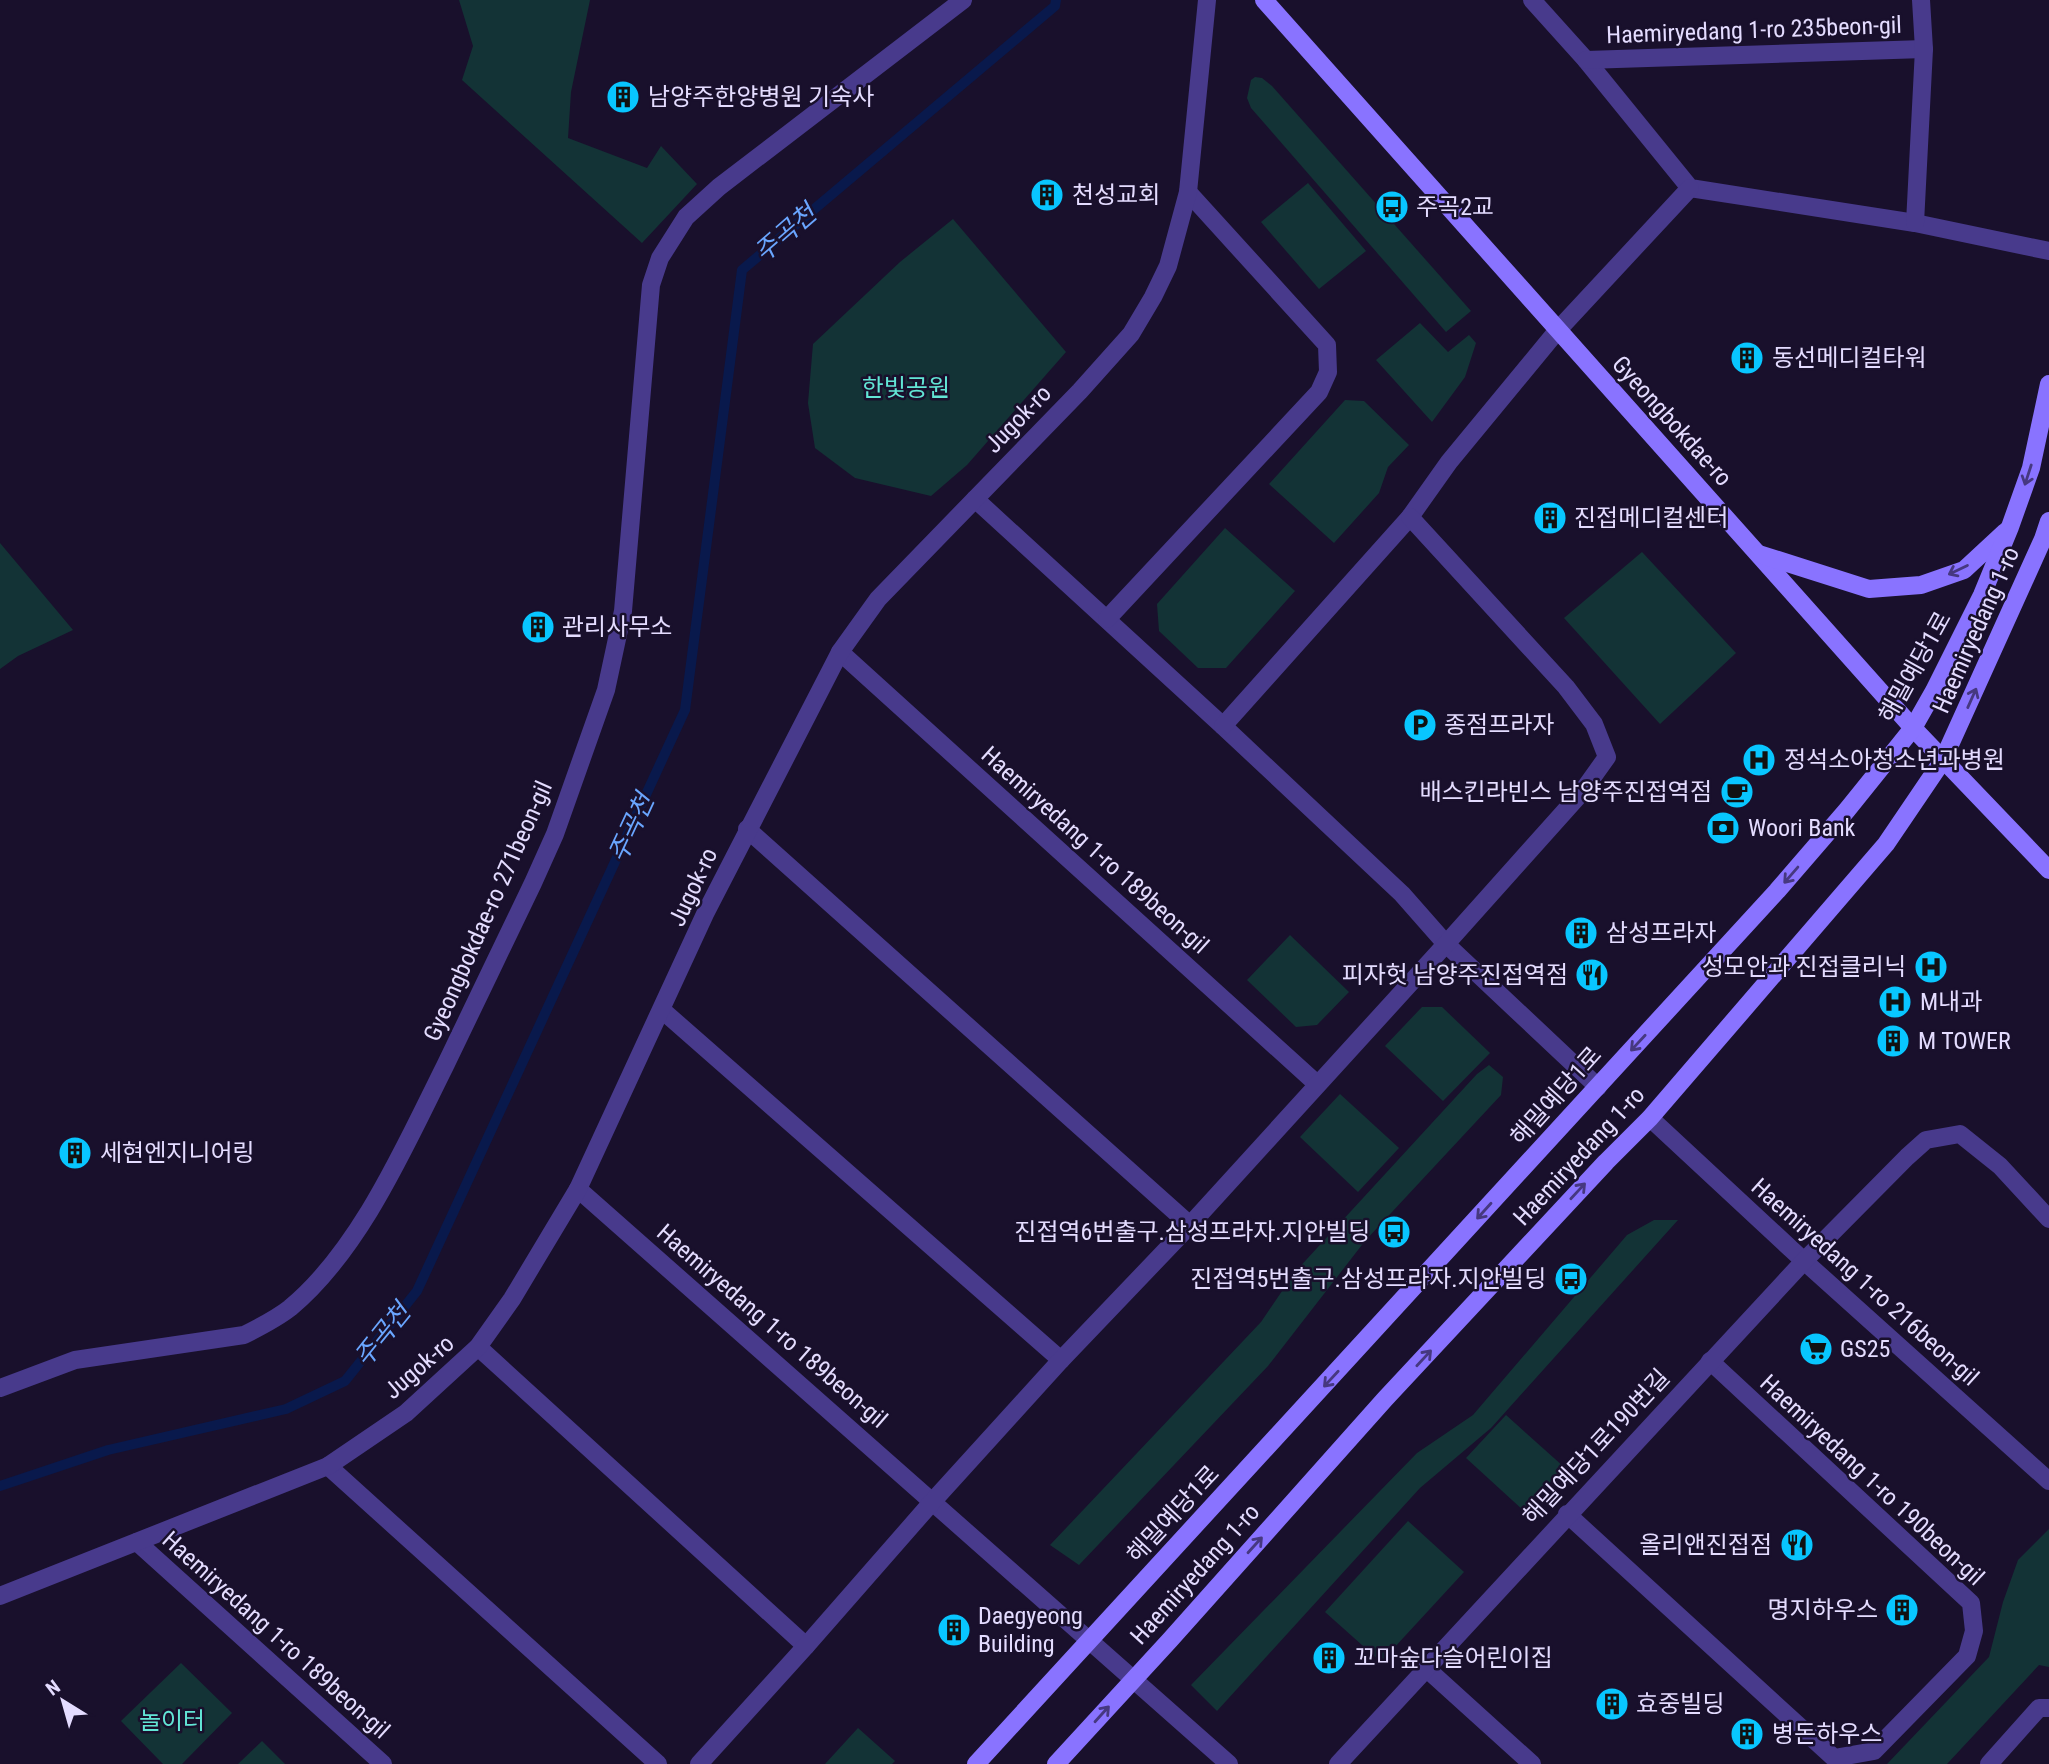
<svg xmlns="http://www.w3.org/2000/svg" width="2049" height="1764" font-family="'Roboto Condensed','Noto Sans KR',sans-serif">
  <rect width="100%" height="100%" fill="#19102c"/>
  <g fill="#133336">
    <polygon points="459,0 590,0 571,92 568,138 647,168 661,146 697,184 642,243 462,80 473,46"/>
    <polygon points="1255,77 1262,78 1272,86 1471,311 1446,332 1251,108 1247,98 1251,80"/>
    <polygon points="1308,183 1366,251 1319,289 1261,222"/>
    <polygon points="953,219 1066,352 967,465 931,496 855,478 815,448 808,403 813,344 900,262"/>
    <polygon points="1420,323 1448,352 1469,335 1476,343 1465,377 1432,422 1376,360"/>
    <polygon points="1345,400 1364,401 1409,445 1388,467 1379,493 1334,543 1269,484"/>
    <polygon points="1225,528 1295,591 1226,668 1198,668 1159,631 1157,604"/>
    <polygon points="0,543 73,630 18,656 0,669"/>
    <polygon points="1642,552 1736,653 1660,724 1564,618"/>
    <polygon points="1290,935 1349,992 1317,1025 1296,1027 1247,980"/>
    <polygon points="1422,1007 1442,1007 1490,1053 1443,1101 1385,1046"/>
    <polygon points="1489,1065 1503,1077 1501,1095 1365,1241 1268,1366 1079,1565 1050,1545 1261,1322 1295,1272 1477,1074"/>
    <polygon points="1340,1094 1399,1148 1358,1192 1300,1137"/>
    <polygon points="1654,1220 1678,1220 1491,1428 1420,1488 1217,1711 1191,1685 1417,1453 1473,1415 1627,1235"/>
    <polygon points="1506,1415 1564,1467 1524,1511 1466,1458"/>
    <polygon points="1408,1521 1464,1572 1381,1662 1325,1612"/>
    <polygon points="2049,1529 2049,1667 2039,1665 1947,1764 1887,1764 1989,1657 2003,1602 2018,1560"/>
    <polygon points="181,1663 232,1713 182,1764 163,1764 121,1721"/>
    <polygon points="858,1728 895,1761 892,1764 825,1764"/>
    <polygon points="262,1741 285,1764 238,1764"/>
  </g>
  <g fill="none" stroke-linecap="round" stroke-linejoin="round">
    <polyline stroke="#09194c" stroke-width="10" points="0,1486 108,1450 286,1409 345,1381 417,1291 685,710 742,270 1055,6 1056,0"/>
    <g stroke="#483a8c" stroke-width="18">
      <polyline points="1532,0 1586,60 1690,188 1915,223 2049,251"/>
      <polyline points="1586,60 1924,49"/>
      <polyline points="1915,223 1924,49 1921,0"/>
      <polyline points="975,499 1223,726 1402,894 1446,944 1598,1087"/>
      <polyline points="1107,619 1319,392 1328,372 1327,345 1188,192"/>
      <polyline points="840,652 1317,1084"/>
      <polyline points="1223,726 1410,517 1449,462 1557,331 1690,188"/>
      <polyline points="747,829 1190,1225"/>
      <polyline points="662,1010 1061,1360"/>
      <polyline points="1650,1118 1804,1261 2049,1481"/>
      <polyline points="578,1189 1229,1764"/>
      <polyline points="478,1347 806,1646"/>
      <path d="M0,1388L75,1360L244,1335C260,1327 276,1319 290,1308C360,1250 405,1146 445,1066C474,1005 504,944 533,883L555,834L606,690L623,611L651,285L660,258L686,217L719,187L963,0"/>
      <polyline points="328,1466 658,1764"/>
      <polyline points="1567,1514 1834,1758 1874,1751 1967,1656 1974,1631 1971,1603 1710,1361"/>
      <polyline points="137,1542 383,1764"/>
      <polyline points="0,1596 328,1466 406,1413 478,1347 512,1299 578,1189 705,914 840,652 878,599 1080,391 1131,334 1153,297 1168,266 1188,192 1207,0"/>
      <polyline points="1427,1669 1532,1764"/>
      <polyline points="699,1764 806,1646 933,1501 1061,1360 1190,1225 1446,944 1582,792 1607,757 1594,724 1566,687 1410,517"/>
      <polyline points="1338,1764 1804,1261 1907,1157 1926,1140 1960,1134 2000,1166 2049,1219"/>
      <polyline points="1989,1764 2039,1708 2049,1708"/>
    </g>
    <g stroke="#8973ff" stroke-width="18">
      <polyline points="1264,0 1913,728 2049,870"/>
      <polyline points="1759,554 1869,589 1921,585 1964,570 2005,532"/>
      <polyline points="976,1764 1777,891 1847,810 1913,728 1934,691 1982,595 2010,527 2031,468 2049,384"/>
      <polyline points="1056,1764 1170,1640 1385,1399 1606,1162 1650,1118 1886,844 1943,760 2043,539 2049,521"/>
    </g>
  </g>
  <defs><path id="oneway-shaft" d="M-6 0H5M1.5-3L5.5 0L1.5 3" fill="none" stroke-width="1.6" stroke-linecap="round" stroke-linejoin="round" transform="scale(1.75)"/></defs>
  <g stroke="#463880">
    <use href="#oneway-shaft" transform="translate(2028 475) rotate(108)"/>
    <use href="#oneway-shaft" transform="translate(1958 570) rotate(154)"/>
    <use href="#oneway-shaft" transform="translate(1972 698) rotate(-66)"/>
    <use href="#oneway-shaft" transform="translate(1791 875) rotate(131)"/>
    <use href="#oneway-shaft" transform="translate(1638 1043) rotate(133)"/>
    <use href="#oneway-shaft" transform="translate(1578 1191) rotate(-47)"/>
    <use href="#oneway-shaft" transform="translate(1484 1211) rotate(132)"/>
    <use href="#oneway-shaft" transform="translate(1424 1358) rotate(-47)"/>
    <use href="#oneway-shaft" transform="translate(1331 1379) rotate(133)"/>
    <use href="#oneway-shaft" transform="translate(1255 1545) rotate(-48)"/>
    <use href="#oneway-shaft" transform="translate(1102 1714) rotate(-48)"/>
  </g>
  <defs>
    <symbol id="building-disc" viewBox="-11 -11 22 22"><circle r="9.5" fill="#08c6ff" stroke="#19102c"/><path d="M-4-6H4V6H1V3H-1V6H-4ZM-2.5-4.3h1.7v1.8h-1.7ZM.8-4.3h1.7v1.8H.8ZM-2.5-1h1.7V.8h-1.7ZM.8-1h1.7V.8H.8Z" fill="#111"/></symbol>
    <symbol id="bus-disc" viewBox="-11 -11 22 22"><circle r="9.5" fill="#08c6ff" stroke="#19102c"/><path d="M-5-6H5V4H4V6H2V4H-2V6H-4V4H-5ZM-3.5-4V0h7V-4ZM-3.5 1.2v1.5H-2V1.2ZM2 1.2v1.5H3.5V1.2Z" fill="#111"/></symbol>
    <symbol id="parking-disc" viewBox="-11 -11 22 22"><circle r="9.5" fill="#08c6ff" stroke="#19102c"/><path d="M-3.5-5.5H1a3.5 3.5 0 0 1 0 7H-1V5.5H-3.5ZM-1-3.4V-.6H.8a1.4 1.4 0 0 0 0-2.8Z" fill="#111"/></symbol>
    <symbol id="hospital-disc" viewBox="-11 -11 22 22"><circle r="9.5" fill="#08c6ff" stroke="#19102c"/><path d="M-5-5h3v3.5h4V-5h3V5h-3V1.5h-4V5h-3Z" fill="#111"/></symbol>
    <symbol id="cafe-disc" viewBox="-11 -11 22 22"><circle r="9.5" fill="#08c6ff" stroke="#19102c"/><path d="M-5.5-4.5H6V0H3Q3 3.5 0 3.5H-2.5Q-5.5 3.5-5.5 0ZM3-3.2v2h1.7v-2ZM-6 4.5H4V6H-6Z" fill="#111"/></symbol>
    <symbol id="bank-disc" viewBox="-11 -11 22 22"><circle r="9.5" fill="#08c6ff" stroke="#19102c"/><path d="M-6-4H6V4H-6ZM0-2.3a2.3 2.3 0 1 0 0 4.6a2.3 2.3 0 1 0 0-4.6Z" fill="#111"/></symbol>
    <symbol id="restaurant-disc" viewBox="-11 -11 22 22"><circle r="9.5" fill="#08c6ff" stroke="#19102c"/><path d="M-5-6h1v4h1v-4h1v4h1v-4h1v5L-1.5 .5V6h-2V.5L-5-1ZM5-6V6H3V1.5H1.5Q1.5-4 5-6Z" fill="#111"/></symbol>
    <symbol id="supermarket-disc" viewBox="-11 -11 22 22"><circle r="9.5" fill="#08c6ff" stroke="#19102c"/><path d="M-6-5.5h2.5l.6 2H6L4.5 2H-2.5L-4.4-4H-6ZM-1.5 3.2a1.3 1.3 0 1 0 .1 0ZM3 3.2a1.3 1.3 0 1 0 .1 0Z" fill="#111"/></symbol>
  </defs>
  <g fill-rule="evenodd">
    <use href="#building-disc" x="604" y="78" width="38" height="38"/>
    <use href="#building-disc" x="1028" y="176" width="38" height="38"/>
    <use href="#bus-disc" x="1373" y="188" width="38" height="38"/>
    <use href="#building-disc" x="1728" y="339" width="38" height="38"/>
    <use href="#building-disc" x="1531" y="499" width="38" height="38"/>
    <use href="#building-disc" x="519" y="608" width="38" height="38"/>
    <use href="#parking-disc" x="1401" y="706" width="38" height="38"/>
    <use href="#hospital-disc" x="1740" y="741" width="38" height="38"/>
    <use href="#cafe-disc" x="1718" y="773" width="38" height="38"/>
    <use href="#bank-disc" x="1704" y="809" width="38" height="38"/>
    <use href="#building-disc" x="1562" y="914" width="38" height="38"/>
    <use href="#hospital-disc" x="1912" y="948" width="38" height="38"/>
    <use href="#restaurant-disc" x="1573" y="956" width="38" height="38"/>
    <use href="#hospital-disc" x="1876" y="983" width="38" height="38"/>
    <use href="#building-disc" x="1874" y="1022" width="38" height="38"/>
    <use href="#building-disc" x="56" y="1134" width="38" height="38"/>
    <use href="#bus-disc" x="1375" y="1213" width="38" height="38"/>
    <use href="#bus-disc" x="1552" y="1260" width="38" height="38"/>
    <use href="#supermarket-disc" x="1797" y="1330" width="38" height="38"/>
    <use href="#restaurant-disc" x="1778" y="1526" width="38" height="38"/>
    <use href="#building-disc" x="1883" y="1591" width="38" height="38"/>
    <use href="#building-disc" x="935" y="1611" width="38" height="38"/>
    <use href="#building-disc" x="1310" y="1639" width="38" height="38"/>
    <use href="#building-disc" x="1593" y="1685" width="38" height="38"/>
    <use href="#building-disc" x="1728" y="1715" width="38" height="38"/>
  </g>
  <g text-anchor="middle" dominant-baseline="central" stroke-width="5" stroke-linejoin="round" paint-order="stroke">
    <g font-size="24" fill="#e4dcff" stroke="#19102c">
      <text transform="translate(1754 30) rotate(-2)">Haemiryedang 1-ro 235beon-gil</text>
      <text transform="translate(1018 419) rotate(-46)">Jugok-ro</text>
      <text transform="translate(1672 421) rotate(48)">Gyeongbokdae-ro</text>
      <text transform="translate(1976 630) rotate(-66)">Haemiryedang 1-ro</text>
      <text transform="translate(1915 667) rotate(-61)">해밀예당1로</text>
      <text transform="translate(1095 850) rotate(42)">Haemiryedang 1-ro 189beon-gil</text>
      <text transform="translate(693 887) rotate(-65)">Jugok-ro</text>
      <text transform="translate(488 911) rotate(-66)">Gyeongbokdae-ro 271beon-gil</text>
      <text transform="translate(1556 1096) rotate(-48)">해밀예당1로</text>
      <text transform="translate(1579 1156) rotate(-47)">Haemiryedang 1-ro</text>
      <text transform="translate(1865 1282) rotate(42)">Haemiryedang 1-ro 216beon-gil</text>
      <text transform="translate(772 1326) rotate(41)">Haemiryedang 1-ro 189beon-gil</text>
      <text transform="translate(419 1367) rotate(-41)">Jugok-ro</text>
      <text transform="translate(1596 1447) rotate(-47)">해밀예당1로190번길</text>
      <text transform="translate(1872 1480) rotate(43)">Haemiryedang 1-ro 190beon-gil</text>
      <text transform="translate(1173 1514) rotate(-47)">해밀예당1로</text>
      <text transform="translate(1195 1574) rotate(-48)">Haemiryedang 1-ro</text>
      <text transform="translate(276 1635) rotate(42)">Haemiryedang 1-ro 189beon-gil</text>
    </g>
    <g font-size="24" fill="#e4dcff" stroke="#19102c" text-anchor="start">
      <text x="648" y="97">남양주한양병원 기숙사</text>
      <text x="1072" y="195">천성교회</text>
      <text x="1416" y="207">주곡2교</text>
      <text x="1772" y="358">동선메디컬타워</text>
      <text x="1574" y="518">진접메디컬센터</text>
      <text x="562" y="627">관리사무소</text>
      <text x="1444" y="725">종점프라자</text>
      <text x="1784" y="760">정석소아청소년과병원</text>
      <text x="1712" y="792" text-anchor="end">배스킨라빈스 남양주진접역점</text>
      <text x="1748" y="828">Woori Bank</text>
      <text x="1606" y="933">삼성프라자</text>
      <text x="1906" y="967" text-anchor="end">성모안과 진접클리닉</text>
      <text x="1568" y="975" text-anchor="end">피자헛 남양주진접역점</text>
      <text x="1920" y="1002">M내과</text>
      <text x="1918" y="1041">M TOWER</text>
      <text x="100" y="1153">세현엔지니어링</text>
      <text x="1370" y="1232" text-anchor="end">진접역6번출구.삼성프라자.지안빌딩</text>
      <text x="1546" y="1279" text-anchor="end">진접역5번출구.삼성프라자.지안빌딩</text>
      <text x="1840" y="1349">GS25</text>
      <text x="1772" y="1545" text-anchor="end">올리앤진접점</text>
      <text x="1878" y="1610" text-anchor="end">명지하우스</text>
      <text x="978" y="1616">Daegyeong<tspan x="978" dy="28">Building</tspan></text>
      <text x="1354" y="1658">꼬마숲다슬어린이집</text>
      <text x="1636" y="1704">효중빌딩</text>
      <text x="1772" y="1734">병돈하우스</text>
    </g>
    <g font-size="24" fill="#62e5d5" stroke="#19102c">
      <text x="906" y="388">한빛공원</text>
      <text x="172" y="1721">놀이터</text>
    </g>
    <g font-size="26" font-style="italic" fill="#6aa6ff" stroke="#19102c">
      <text transform="translate(785 233) rotate(-41)">주곡천</text>
      <text transform="translate(631 828) rotate(-65)">주곡천</text>
      <text transform="translate(382 1335) rotate(-51)">주곡천</text>
    </g>
  </g>
  <g transform="translate(63 1701) rotate(323)" stroke="#19102c" stroke-width="5" paint-order="stroke">
  <path d="M0-5L12 26L0 18L-12 26Z" fill="#e4dcff"/>
  <text y="-10" font-size="19" font-weight="bold" text-anchor="middle" fill="#e4dcff">N</text>
  </g>
</svg>
